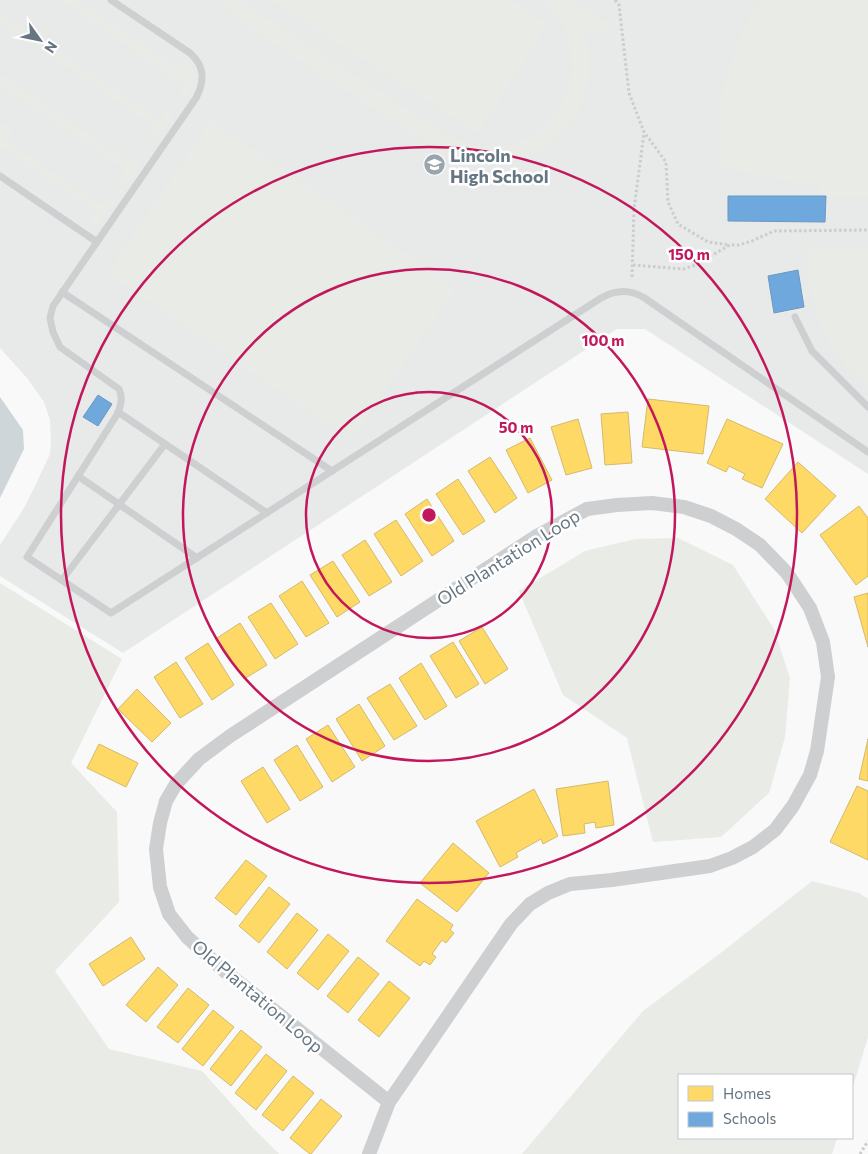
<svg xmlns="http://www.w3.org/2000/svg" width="868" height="1154" font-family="Commissioner,sans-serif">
  <rect width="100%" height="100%" fill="#f9f9f9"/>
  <polygon fill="#e8e9e9" points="0,0 868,0 868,474 645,329 617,329 123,653 0,576 0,545 24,508 35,486 50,454 51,442 50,420 44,402 27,378 0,348"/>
  <g fill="#e8ebe6">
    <path d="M60,0H78L179,69L185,60L187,61C199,77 197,82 186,98L182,99L178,95L184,86Z"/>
    <path d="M219,0H241L256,11L447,135C458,140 468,145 479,146C497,149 516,145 531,136C570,113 583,62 561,23C557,14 549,7 541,0H573L610,24L602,38L583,27C589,46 592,64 588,83C586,95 581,105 576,115C548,163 487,177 439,151L248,27L236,19Z"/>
    <polygon points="270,0 511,0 548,24 478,133"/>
    <polygon points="761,0 868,0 868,197 827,197 817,186 721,168 718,157 720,100 734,52 746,23"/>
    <polygon points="0,12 160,120 167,111 172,113 173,116 156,141 152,141 148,137 155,127 0,22"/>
    <polygon points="299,28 404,96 402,98 297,31"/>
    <polygon points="0,73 130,163 137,153 142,156 143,161 127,183 123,184 118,181 125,170 0,85"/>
    <polygon points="211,120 456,288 351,440 107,273"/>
    <polygon points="0,121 14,130 7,141 101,205 109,194 116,200 97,227 89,223 96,212 2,148 0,150"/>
    <path d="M868,247V387C823,351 805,305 808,247Z"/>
    <polygon points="678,538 733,565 774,629 790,678 785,737 769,793 721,837 653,842 627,738 563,695 519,591 585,551 635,539"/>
    <polygon points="0,583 122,659 71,763 117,812 119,902 55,971 109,1049 202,1071 254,1129 279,1154 0,1154"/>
    <polygon points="812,881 859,893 868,899 868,1037 852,1090 852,1075 679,1075 679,1138 837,1138 832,1154 522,1154 643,1011 722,952"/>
  </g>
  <polygon fill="#ced6d9" points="0,397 23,430 24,449 0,498"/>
  <g fill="#ffd966" stroke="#d1bb6f">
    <polygon points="648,399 709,406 703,454 642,447"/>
    <polygon points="628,412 632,463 605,465 601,414"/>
    <polygon points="578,419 592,468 566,475 551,427"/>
    <polygon points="727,419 783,444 762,488 742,479 745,474 729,466 726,472 707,463"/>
    <polygon points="530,438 552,480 528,493 506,450"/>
    <polygon points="490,457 517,498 495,513 468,471"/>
    <polygon points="798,462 836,496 802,533 765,499"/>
    <polygon points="458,479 485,521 463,535 436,494"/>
    <polygon points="427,499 454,541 432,556 405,514"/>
    <polygon points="859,506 868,518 868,576 856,585 820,535"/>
    <polygon points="396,520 423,561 401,576 374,534"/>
    <polygon points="365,540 392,582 369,596 342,555"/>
    <polygon points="333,561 360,602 337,617 310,575"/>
    <polygon points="302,581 329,623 306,637 279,596"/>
    <polygon points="868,593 868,647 854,597"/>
    <polygon points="271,603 298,644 275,659 248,617"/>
    <polygon points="240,623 267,665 244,679 217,638"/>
    <polygon points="482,627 508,669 485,684 459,641"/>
    <polygon points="453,642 479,684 456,698 430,656"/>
    <polygon points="208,643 234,685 212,700 185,658"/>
    <polygon points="176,662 203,704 180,718 154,677"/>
    <polygon points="421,663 447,706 425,720 399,678"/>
    <polygon points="390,684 417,726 394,740 367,698"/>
    <polygon points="137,689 171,723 152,742 118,709"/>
    <polygon points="359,704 385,746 362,761 336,719"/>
    <polygon points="328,725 355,767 332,782 306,739"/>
    <polygon points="868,739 868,781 859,779"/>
    <polygon points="99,744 138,763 126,787 87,768"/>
    <polygon points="297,745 323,787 300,801 274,760"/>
    <polygon points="263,767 290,809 267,823 241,781"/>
    <polygon points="608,781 614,825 596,828 595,822 584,824 585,833 563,836 556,789"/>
    <polygon points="857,786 868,791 868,860 830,842"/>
    <polygon points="534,789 558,836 543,844 541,839 516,853 518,857 500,867 476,821"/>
    <polygon points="453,843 489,873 457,912 420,883"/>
    <polygon points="246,860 267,876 236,915 215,898"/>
    <polygon points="269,887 290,904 259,943 239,926"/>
    <polygon points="417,899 453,925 450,930 454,933 446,943 442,940 432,954 436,957 430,965 424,961 420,966 386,941"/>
    <polygon points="297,913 318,930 287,969 267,952"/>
    <polygon points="328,934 349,951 318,990 297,973"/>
    <polygon points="131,937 145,959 103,986 89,964"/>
    <polygon points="358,957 379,974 348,1013 327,996"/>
    <polygon points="158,967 178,985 146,1022 126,1005"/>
    <polygon points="389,981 410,998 379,1037 358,1020"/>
    <polygon points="188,988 209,1005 178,1043 157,1027"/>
    <polygon points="213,1010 234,1027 203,1066 182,1049"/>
    <polygon points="241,1030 262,1047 231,1086 210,1069"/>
    <polygon points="266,1054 287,1071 256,1110 235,1093"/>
    <polygon points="293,1076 314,1093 283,1131 262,1115"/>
    <polygon points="321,1099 342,1116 311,1154 310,1154 290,1138"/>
  </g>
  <g fill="#6fa8dc" stroke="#6c99c1">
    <polygon points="728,196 826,196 825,222 728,221"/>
    <polygon points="798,270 804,307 774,313 768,276"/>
    <polygon points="98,395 112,404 98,426 83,417"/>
  </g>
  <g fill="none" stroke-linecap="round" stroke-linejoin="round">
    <g stroke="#cbcccd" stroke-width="3" stroke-dasharray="2.5 2.5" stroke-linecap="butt">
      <polyline points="615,0 619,5 629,93 644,132 666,162 668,202 678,224 708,242 730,245"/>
      <polyline points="633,265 683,269 693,266 730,245 739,245 752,241 774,231 868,230"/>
      <polyline points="632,277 634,209 644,133"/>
      <polyline points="860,1154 868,1141"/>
    </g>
    <g stroke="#cecfd0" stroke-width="7">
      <path d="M111,0L190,53C205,66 205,81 196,98L53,306L50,318L53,332L60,347L119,389C123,397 121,404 118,413L27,557L111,613L601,298C615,290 629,289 643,297L868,452"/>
      <polyline points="0,176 97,242"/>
      <polyline points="62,292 332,471"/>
      <polyline points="795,317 812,351 868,407"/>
      <polyline points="118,412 267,513"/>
      <polyline points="78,476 197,558"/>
      <polyline points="62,580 165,444"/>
    </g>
    <polyline stroke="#cecfd0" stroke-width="14" points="369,1154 389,1102 511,924 530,904 548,893 570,884 612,880 710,866 732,858 753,847 775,830 793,806 810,775 817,751 828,677 823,642 810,608 787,573 760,545 736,529 711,516 684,507 652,503 617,505 587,509 535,537 230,736 199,759 176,784 166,801 160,823 156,849 160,887 169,914 187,937 222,969 389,1102"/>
  </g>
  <g fill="none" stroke="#c2185b" stroke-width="2.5">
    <circle cx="429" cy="515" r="123"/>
    <circle cx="429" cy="515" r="246"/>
    <circle cx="429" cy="515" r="368"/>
  </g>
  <defs>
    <symbol id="school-disc" viewBox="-11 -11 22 22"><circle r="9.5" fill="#99a4ac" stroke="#fff"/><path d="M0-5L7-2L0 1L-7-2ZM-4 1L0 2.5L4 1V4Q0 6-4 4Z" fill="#fff"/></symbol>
  </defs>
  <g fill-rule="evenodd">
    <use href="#school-disc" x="422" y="152" width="25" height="25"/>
  </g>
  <g text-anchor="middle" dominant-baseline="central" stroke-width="5" stroke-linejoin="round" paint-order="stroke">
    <g font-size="18" font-weight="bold" fill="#657683" stroke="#fff" text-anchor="start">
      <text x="450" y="155">Lincoln<tspan x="450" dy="21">High School</tspan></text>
    </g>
    <g font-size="18" fill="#657683" stroke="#fff">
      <text transform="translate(508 557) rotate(-32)">Old Plantation Loop</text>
      <text transform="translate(258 996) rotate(40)">Old Plantation Loop</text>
    </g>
  </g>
  <circle cx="429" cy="515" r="8" fill="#c2185b" stroke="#fff" stroke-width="2.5"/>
  <g font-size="15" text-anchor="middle" font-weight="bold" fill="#c2185b" stroke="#fff" stroke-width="5" stroke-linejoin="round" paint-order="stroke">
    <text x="689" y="260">150 m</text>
    <text x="603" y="346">100 m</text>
    <text x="516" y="433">50 m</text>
  </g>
  <rect x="678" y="1074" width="175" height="65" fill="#ffffff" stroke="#c1c8cd"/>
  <rect x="688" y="1086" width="25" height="15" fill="#ffd966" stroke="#c1c8cd"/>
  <text x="723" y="1099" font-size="15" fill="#657683">Homes</text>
  <rect x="688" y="1112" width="25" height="15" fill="#6fa8dc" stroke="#c1c8cd"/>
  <text x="723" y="1124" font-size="15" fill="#657683">Schools</text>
  <g transform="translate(40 40) rotate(123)" stroke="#ffffff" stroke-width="4" paint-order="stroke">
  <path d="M0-4L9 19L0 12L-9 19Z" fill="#657683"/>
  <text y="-8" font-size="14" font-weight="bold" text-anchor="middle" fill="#657683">N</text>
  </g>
</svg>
